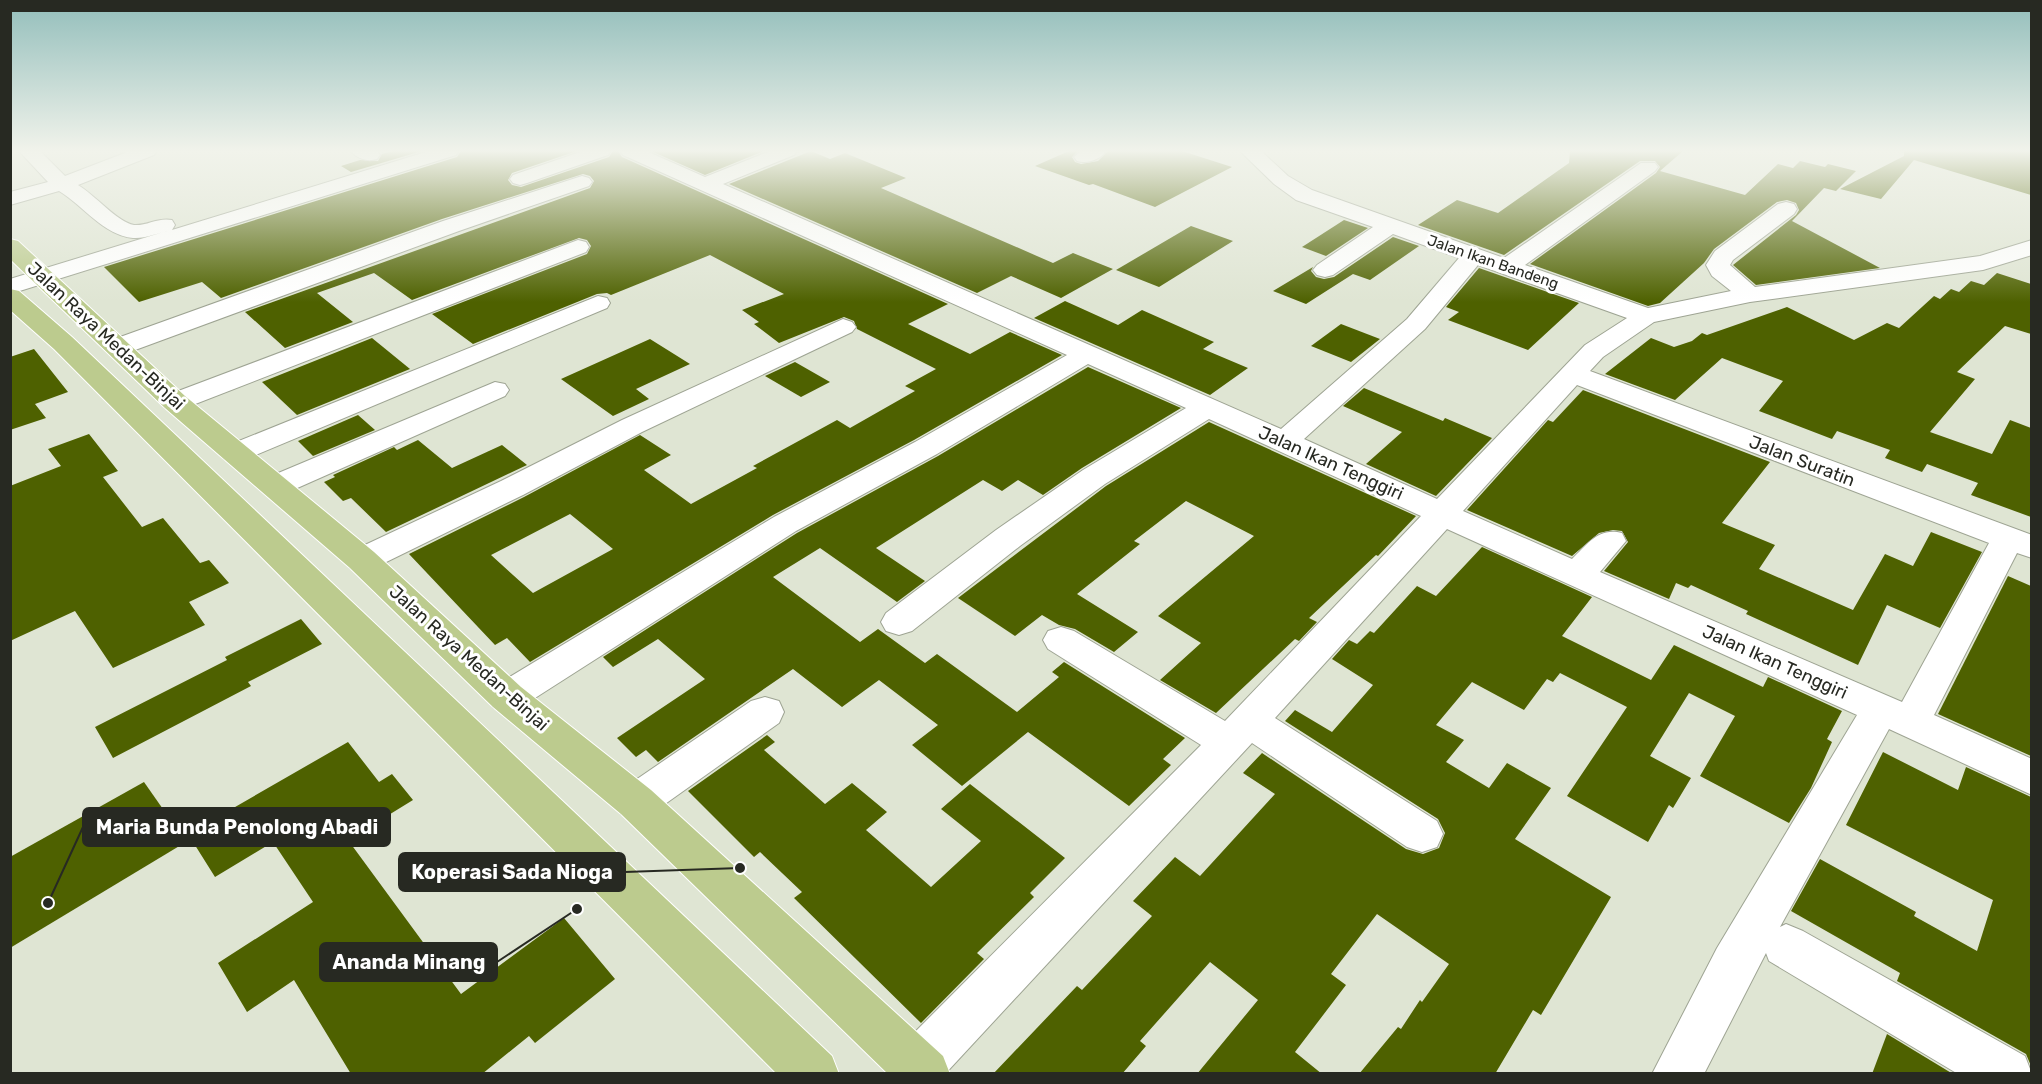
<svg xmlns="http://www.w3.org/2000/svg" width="2042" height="1084" font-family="Rubik,sans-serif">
  <rect width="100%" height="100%" fill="#dfe5d3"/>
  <g fill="#4e6100" fill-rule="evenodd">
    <polygon points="393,151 422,151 351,172 341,166 360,160 378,161 382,154"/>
    <path d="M461,151H577L512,173L508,180L512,185L521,187L609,157L613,151H618L622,157L948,304L908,324L970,354L1010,332L1062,355L914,440L773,515L530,662L507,638L495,645L409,554L524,497L640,435L671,455L644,470L691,504L757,468L753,466L837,420L850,428L915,391L905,386L936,369L857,329L854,321L844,317L779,343L754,324L759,322L742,310L784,294L710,255L611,295L607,293L597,294L473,344L432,314L587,254L591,246L587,240L579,238L412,300L374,273L317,293L353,322L285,348L245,312L590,188L594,181L590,176L583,174L442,219L221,298L202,282L139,302L104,267L457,157ZM570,514L613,549L533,593L491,555Z"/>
    <polygon points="651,151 764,151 705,175"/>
    <polygon points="811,151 830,159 845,153 906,178 881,188 1053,263 1073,253 1113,269 1061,298 1011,276 977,293 729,184"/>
    <polygon points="1069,151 1078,151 1072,157 1075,162 1081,164 1098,161 1108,151 1182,151 1232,167 1155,207 1093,184 1089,185 1035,166"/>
    <polygon points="1570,151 1683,151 1660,171 1745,195 1778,164 1793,168 1800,161 1825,167 1828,164 1856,171 1836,191 1824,188 1792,221 1880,268 1756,285 1733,265 1796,215 1799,210 1796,203 1787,200 1777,202 1714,249 1704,263 1660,303 1648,306 1530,264 1656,173 1660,167 1655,161 1640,161 1504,255 1418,225 1457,200 1498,213 1569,163"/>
    <polygon points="1904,151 2031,151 2031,195 1914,160 1881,199 1840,189 1904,156"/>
    <polygon points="1344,220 1368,228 1326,256 1302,247"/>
    <polygon points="1191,226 1233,241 1159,287 1116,270"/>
    <polygon points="1393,237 1419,246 1370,280 1353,274 1306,304 1273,291 1313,267 1311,271 1316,277 1324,279 1334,277"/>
    <polygon points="1479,268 1579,303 1528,350 1448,320 1459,312 1446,307"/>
    <polygon points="1997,273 2031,284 2031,334 2005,326 1957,372 1975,379 1930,432 1992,454 2010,420 2031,428 2031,517 1971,495 1978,483 1927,464 1922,472 1885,458 1890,450 1837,431 1832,439 1759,411 1783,381 1722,358 1675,400 1605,374 1651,338 1674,347 1692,341 1702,333 1707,335 1787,307 1854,340 1887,323 1899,328 1934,296 1940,299 1951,289 1959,292 1971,281 1984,285"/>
    <polygon points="1065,301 1118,325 1142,310 1214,342 1203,349 1248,368 1210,395 1034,318"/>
    <polygon points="1341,324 1380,339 1351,362 1311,346"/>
    <polygon points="372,338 410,369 297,415 262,382"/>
    <polygon points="650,339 690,364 636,389 649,399 613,416 561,379"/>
    <polygon points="34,349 68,392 35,404 46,418 10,430 10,357"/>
    <polygon points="795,362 830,382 801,397 765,376"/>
    <polygon points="1088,367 1181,408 1082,468 1043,495 1018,480 1002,491 983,480 876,548 925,581 897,602 820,548 773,577 860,642 878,629 925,663 937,654 1017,712 1059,677 1052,672 1064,662 1185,738 1163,759 1171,765 1129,806 1028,732 962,786 912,745 938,725 879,680 842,707 793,669 658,762 646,750 636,757 617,738 705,679 658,639 613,667 603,657 797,533 938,456"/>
    <polygon points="1364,388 1443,421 1445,418 1492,438 1436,496 1366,464 1402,432 1343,406"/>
    <polygon points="1583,390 1770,462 1722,523 1775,545 1759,569 1853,610 1885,554 1913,566 1931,532 1982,552 1940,628 1887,605 1858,665 1746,614 1748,611 1691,585 1688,588 1676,583 1669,599 1604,571 1628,542 1622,531 1613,530 1599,533 1572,556 1467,510 1548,420 1553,422"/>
    <polygon points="358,415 375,430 313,456 298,441"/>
    <polygon points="1209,422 1416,516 1378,556 1376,555 1309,618 1317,622 1299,641 1295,639 1216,713 1160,680 1201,643 1158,616 1254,536 1186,501 1134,541 1140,544 1077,594 1138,632 1114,652 1075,629 1059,625 1042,615 1015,636 958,598 1106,486"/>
    <polygon points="89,434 118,471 103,477 142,527 163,518 200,563 209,560 229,583 189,602 205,625 113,668 75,611 10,641 10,486 61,466 48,449"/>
    <polygon points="418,440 452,468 502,445 527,465 386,532 351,498 343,501 324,482 335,477 333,475 394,447 397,450"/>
    <polygon points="1482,547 1592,597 1562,636 1651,680 1674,645 1763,687 1768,677 1842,711 1827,739 1832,742 1811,788 1789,823 1700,776 1735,716 1689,693 1650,756 1691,778 1673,808 1669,805 1648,842 1567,796 1627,707 1560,673 1553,682 1547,679 1524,710 1472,682 1436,725 1464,740 1446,762 1489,788 1507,763 1551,788 1515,839 1611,897 1541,1015 1533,1010 1495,1074 1359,1074 1398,1027 1401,1029 1420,1000 1422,1002 1449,964 1377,914 1331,974 1346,985 1295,1052 1322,1074 1197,1074 1258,1000 1210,962 1140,1041 1146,1046 1122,1074 993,1074 1077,986 1082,990 1152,916 1133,901 1175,857 1200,876 1275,794 1243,773 1262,753 1406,849 1423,854 1439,848 1445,833 1438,819 1285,721 1295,710 1332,732 1373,685 1332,659 1349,640 1357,644 1370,631 1374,633 1417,586 1436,596"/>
    <polygon points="2008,576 2031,586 2031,756 1938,714"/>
    <polygon points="301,619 322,644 248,682 251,686 113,758 95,727 227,660 225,657"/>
    <polygon points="767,735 775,742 764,750 825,804 852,783 887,812 866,830 931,887 981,841 941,809 970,784 1065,858 1030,893 1034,897 977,953 984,959 921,1023 794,898 802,892 760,852 754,857 688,791"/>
    <polygon points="348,742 379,782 392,774 413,800 348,840 461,994 564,918 615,979 535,1043 529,1036 482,1074 351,1074 294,980 247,1012 218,963 313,902 273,842 215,877 188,834"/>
    <polygon points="1883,752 1958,790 1966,767 2031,797 2031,1066 2026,1054 1897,981 1900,973 1791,911 1820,859 1916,912 1914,916 1977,951 1993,900 1846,825"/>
    <polygon points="144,782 186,842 10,948 10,857"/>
    <polygon points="1887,1034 1953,1074 1872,1074"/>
  </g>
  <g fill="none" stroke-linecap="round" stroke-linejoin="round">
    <defs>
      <g id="street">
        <path d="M19,151H40L65,176L130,151H157L154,155L78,185C94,194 117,222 134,225C147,226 158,217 172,220L175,225L172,230L429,151H459L456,155L10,294V279L170,230C159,233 144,239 133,238C103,235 84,206 59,191L10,205V192L48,182Z"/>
        <path d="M351,151H377L380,155L377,159C368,162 357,159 351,151Z"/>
        <polygon points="583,151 611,151 608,155 527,183 520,185 513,183 510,179 513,175"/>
        <path d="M620,151H646L705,177L770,151H797L794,155L723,184L1281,429L1407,319L1459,258L1393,234L1333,275L1325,277L1317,275L1313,270L1317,265L1373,227L1296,200L1274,184L1240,151H1261L1288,176L1312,190L1504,258L1641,163H1655L1658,167L1655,171L1525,265L1648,308L1731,291L1712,276L1706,265L1715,251L1778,204L1786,202L1794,204L1797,209L1794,214L1733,260L1730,265L1755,287L1980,256L2032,240V255L1983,270L1750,302L1654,322L1603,357L1590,371L2032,535V558L2017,553L1934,715L2032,759V795L1889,729L1780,927L1786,924L1803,931L2025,1056L2032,1074H1958L1769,961L1766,953L1704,1074H1652L1717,948L1857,715L1447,529L1275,718L1437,821L1443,834L1437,847L1422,852L1407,847L1252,743L945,1074H895L892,1066L899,1048L1201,745L1048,649L1043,640L1048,631L1061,627L1074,631L1225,721L1421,516L1209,419L1105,484L1020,546L912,631L899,635L886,631L881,622L886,613L996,530L1083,470L1186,408L1088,364L937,454L796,531L521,707L507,712L493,707L488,697L493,687L774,517L915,442L1067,355L623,155ZM1478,265L1627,318L1585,345L1437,499L1304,439L1425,329ZM1577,385L1989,543L1902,702L1600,572L1626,541L1622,533C1598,527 1588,544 1572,559L1463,511Z"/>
        <path d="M1081,151H1106C1100,160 1087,164 1077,161L1074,157Z"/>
        <polygon points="582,176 589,178 592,182 589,186 459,231 127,353 118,355 109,353 105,347 109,341 443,221"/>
        <polygon points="578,240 586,242 589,247 586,252 185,408 175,410 165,408 161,402 165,396"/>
        <polygon points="598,296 607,298 610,303 607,308 246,459 235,462 224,459 220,453 224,447"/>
        <polygon points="843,319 852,322 856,327 852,332 642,432 523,495 374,568 362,571 350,568 345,560 350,552 501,481 622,420"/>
        <polygon points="495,382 505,384 509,390 505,396 286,493 275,496 264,493 259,486 264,479"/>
        <polygon points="765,697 779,701 784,712 779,723 651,814 636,819 621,814 615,802 621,790 751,701"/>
      </g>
      <g id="primary">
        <polygon points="10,239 18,241 185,396 374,552 521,687 651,790 943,1056 950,1074 888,1074 621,814 493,707 350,568 165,408 10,259"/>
        <polygon points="10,289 19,291 72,337 832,1056 839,1074 777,1074 54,349 10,310"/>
      </g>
    </defs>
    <use href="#street" stroke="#9ea493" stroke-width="2"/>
    <use href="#primary" stroke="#fff" stroke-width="2"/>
    <use href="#street" fill="#fff" fill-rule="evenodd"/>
    <use href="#primary" fill="#bccb8e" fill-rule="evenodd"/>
  </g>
  <linearGradient id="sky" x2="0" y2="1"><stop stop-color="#93bebb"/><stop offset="0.5" stop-color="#f1f3eb"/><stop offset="1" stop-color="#f1f3eb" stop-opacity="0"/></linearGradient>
  <rect width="2042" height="302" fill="url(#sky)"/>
  <g text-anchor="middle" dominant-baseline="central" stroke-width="6" stroke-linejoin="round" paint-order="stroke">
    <g font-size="15" fill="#272922" stroke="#fff">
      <text transform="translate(1493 262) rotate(19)">Jalan Ikan Bandeng</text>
    </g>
    <g font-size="18" fill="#272922" stroke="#fff">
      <text transform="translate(106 336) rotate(43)">Jalan Raya Medan-Binjai</text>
      <text transform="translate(1802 461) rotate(21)">Jalan Suratin</text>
      <text transform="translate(1331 463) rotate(24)">Jalan Ikan Tenggiri</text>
      <text transform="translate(469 658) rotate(42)">Jalan Raya Medan-Binjai</text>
      <text transform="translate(1775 662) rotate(24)">Jalan Ikan Tenggiri</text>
    </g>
  </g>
  <path fill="none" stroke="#272922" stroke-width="2" d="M48 903L83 827M740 868L625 872M577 909L497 962"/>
  <g fill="#272922" stroke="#fff" stroke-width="2">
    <circle cx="48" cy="903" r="6"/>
    <circle cx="740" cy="868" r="6"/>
    <circle cx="577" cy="909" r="6"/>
  </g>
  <g fill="#272922" stroke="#272922" stroke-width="2">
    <rect x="83" y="808" width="307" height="38" rx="6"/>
    <rect x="399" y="853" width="226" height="38" rx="6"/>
    <rect x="320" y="943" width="177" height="38" rx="6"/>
  </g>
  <g font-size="20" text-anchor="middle" font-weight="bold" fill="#fff">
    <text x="237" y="834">Maria Bunda Penolong Abadi</text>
    <text x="512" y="879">Koperasi Sada Nioga</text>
    <text x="409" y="969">Ananda Minang</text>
  </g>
  <rect width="2042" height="1084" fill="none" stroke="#272922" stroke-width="24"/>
</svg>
